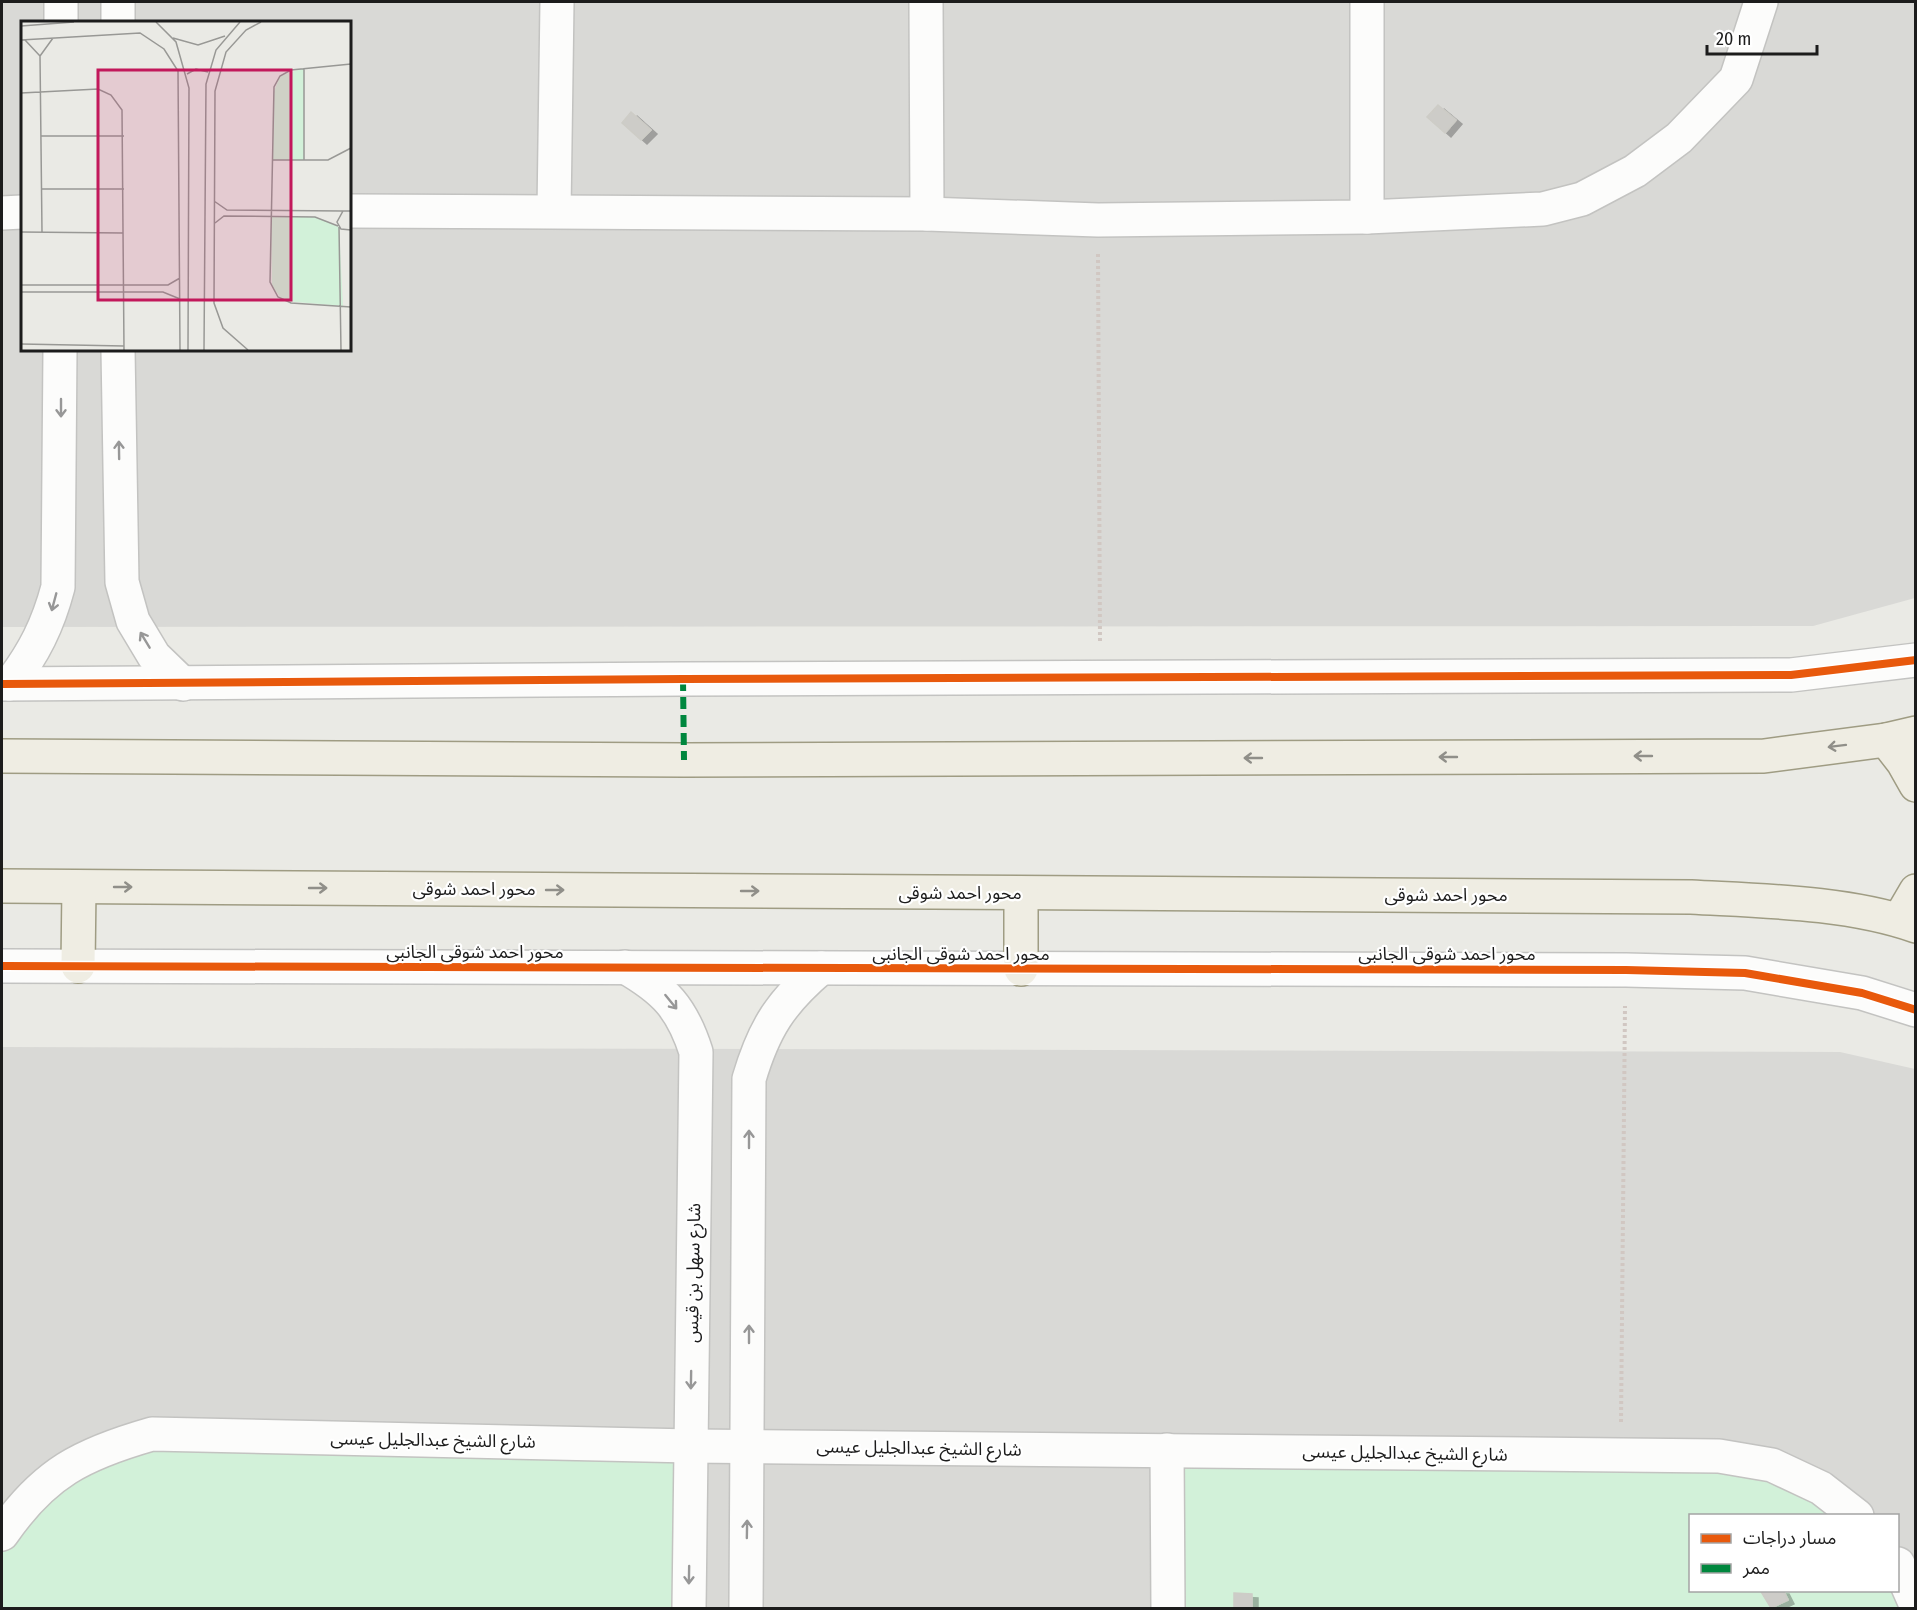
<svg xmlns="http://www.w3.org/2000/svg" width="1917" height="1610" font-family="'Fira Sans Condensed','Noto Sans Arabic',sans-serif">
  <defs>
    <filter id="shadow"><feDropShadow dx="6" dy="4" stdDeviation="0" flood-color="#0004"/></filter>
  </defs>
  <rect width="100%" height="100%" fill="#eaeae5"/>
  <g fill="#d9d9d6" fill-rule="evenodd">
    <path d="M2,2H1915V598L1813,626L2,627ZM22,22H350V350H22Z"/>
    <path d="M2,1047L1840,1052L1915,1069V1608H2ZM1690,1516H1898V1590H1690Z"/>
  </g>
  <g fill="#d2f1d9">
    <polygon points="691,1446 689,1608 2,1608 2,1534 105,1447"/>
    <polygon points="1167,1451 1719,1456 1855,1515 1690,1516 1690,1590 1898,1590 1915,1608 1168,1608"/>
  </g>
  <g fill="#cdccc8" stroke="#cdccc6" stroke-width="1.5" filter="url(#shadow)">
    <polygon points="1438,105 1456,120 1445,133 1427,117"/>
    <polygon points="631,112 651,130 641,140 622,123"/>
    <polygon points="1760,1590 1783,1590 1788,1600 1771,1608"/>
    <polygon points="1234,1593 1252,1594 1252,1608 1234,1608"/>
  </g>
  <g fill="none" stroke-linecap="round" stroke-linejoin="round">
    <defs>
      <g id="minor">
        <polyline points="926,2 927,214"/>
        <polyline points="1367,2 1367,217"/>
        <polyline points="61,22 61,2"/>
        <polyline points="118,22 118,2"/>
        <polyline points="350,211 927,214 1098,220 1367,217 1543,209 1582,199 1635,171 1679,138 1736,79 1761,2"/>
        <polyline points="554,211 557,2"/>
        <polyline points="2,213 22,212"/>
        <polyline points="118,350 122,582 133,621 154,656 183,684"/>
        <polyline points="2,684 683,679 1791,675 1916,660"/>
        <path d="M10,684C34,653 48,625 58,587L60,350"/>
        <polyline points="2,966 1626,970 1745,973 1862,993 1916,1010"/>
        <path d="M625,967C665,990 682,1008 696,1052L689,1608"/>
        <polyline points="1167,1450 1168,1608"/>
        <path d="M2,1534C44,1473 82,1454 152,1434L691,1446L1719,1456L1772,1465L1821,1488L1857,1516"/>
        <polyline points="1898,1564 1916,1605"/>
        <path d="M746,1608L749,1079C764,1028 781,1002 821,968"/>
      </g>
      <g id="major">
        <polyline points="1886,740 1903,762 1916,785"/>
        <polyline points="2,756 684,760 1764,756 1886,740 1916,733"/>
        <path d="M2,886L1691,897C1762,901 1848,902 1916,926"/>
        <polyline points="1021,893 1021,969"/>
        <polyline points="1899,920 1916,891"/>
        <polyline points="78,966 79,887"/>
      </g>
    </defs>
    <use href="#minor" stroke="#c3c3c1" stroke-width="36"/>
    <use href="#major" stroke="#9f9c83" stroke-width="36"/>
    <g stroke="#d1c7c2" stroke-width="4" stroke-dasharray="3 3" stroke-linecap="butt">
      <polyline points="1098,254 1100,642"/>
      <polyline points="1621,1422 1625,1006"/>
    </g>
    <use href="#minor" stroke="#fcfcfb" stroke-width="33"/>
    <use href="#major" stroke="#efede3" stroke-width="33"/>
    <polyline stroke="#00873e" stroke-width="6" stroke-dasharray="12 6" stroke-linecap="butt" points="683,679 684,760"/>
    <defs>
      <g id="cycleway">
        <polyline points="2,684 683,679 1791,675 1916,660"/>
        <polyline points="2,966 1626,970 1745,973 1862,993 1916,1010"/>
      </g>
    </defs>
    <use href="#cycleway" stroke="#fff" stroke-width="11"/>
    <use href="#cycleway" stroke="#e8590c" stroke-width="8"/>
  </g>
  <defs><path id="oneway-shaft" d="M-6 0H5M1.5-3L5.5 0L1.5 3" fill="none" stroke-width="1.6" stroke-linecap="round" stroke-linejoin="round" transform="scale(1.5)"/></defs>
  <g stroke="#979797">
    <use href="#oneway-shaft" transform="translate(61 408) rotate(90)"/>
    <use href="#oneway-shaft" transform="translate(119 450) rotate(-91)"/>
    <use href="#oneway-shaft" transform="translate(54 602) rotate(105)"/>
    <use href="#oneway-shaft" transform="translate(145 640) rotate(-121)"/>
    <use href="#oneway-shaft" transform="translate(671 1002) rotate(51)"/>
    <use href="#oneway-shaft" transform="translate(749 1139) rotate(-90)"/>
    <use href="#oneway-shaft" transform="translate(749 1334) rotate(-90)"/>
    <use href="#oneway-shaft" transform="translate(691 1380) rotate(91)"/>
    <use href="#oneway-shaft" transform="translate(747 1529) rotate(-89)"/>
    <use href="#oneway-shaft" transform="translate(689 1575) rotate(91)"/>
  </g>
  <g stroke="#908f89">
    <use href="#oneway-shaft" transform="translate(1837 746) rotate(173)"/>
    <use href="#oneway-shaft" transform="translate(1643 756) rotate(180)"/>
    <use href="#oneway-shaft" transform="translate(1448 757) rotate(180)"/>
    <use href="#oneway-shaft" transform="translate(1253 758) rotate(180)"/>
    <use href="#oneway-shaft" transform="translate(123 887)"/>
    <use href="#oneway-shaft" transform="translate(318 888)"/>
    <use href="#oneway-shaft" transform="translate(555 890)"/>
    <use href="#oneway-shaft" transform="translate(750 891)"/>
  </g>
  <g text-anchor="middle" dominant-baseline="central" stroke-width="4.5" stroke-linejoin="round" paint-order="stroke">
    <g font-size="18" fill="#1c1c1c" stroke="#fff">
      <text x="474" y="889">محور احمد شوقى</text>
      <text x="960" y="893">محور احمد شوقى</text>
      <text x="1446" y="895">محور احمد شوقى</text>
      <text x="475" y="952">محور احمد شوقى الجانبى</text>
      <text x="961" y="954">محور احمد شوقى الجانبى</text>
      <text x="1447" y="954">محور احمد شوقى الجانبى</text>
      <text transform="translate(693 1273) rotate(-89)">شارع سهل بن قيس</text>
      <text transform="translate(433 1440) rotate(1)">شارع الشيخ عبدالجليل عيسى</text>
      <text transform="translate(919 1448) rotate(1)">شارع الشيخ عبدالجليل عيسى</text>
      <text transform="translate(1405 1453) rotate(1)">شارع الشيخ عبدالجليل عيسى</text>
    </g>
  </g>
  <g transform="translate(21 21)">
    <rect width="330" height="330" fill="#eaeae5"/>
    <path d="M283,47V139H251L252,73L259,55ZM250,196H294L318,206L322,285L263,280L251,266Z" fill="#d2f1d9"/>
    <path fill="none" stroke="#989895" stroke-width="1.5" d="M135,1L155,21L168,67L167,329M0,5L53,1M152,17L177,24L204,15M0,19L119,12L143,28L157,50L159,329M4,19L19,35M330,43L270,49L259,55L253,66L249,261L257,276L270,282L330,286M166,53L175,48L187,51M0,72L77,68L90,74L101,89L103,329M20,115H103M251,139H307L330,127M283,139V47M21,168H103M193,180L206,189L322,190M330,190H322L316,201L320,208L330,209M194,202L203,195L294,196L317,205M318,206L320,329M0,211L102,212M21,211L19,35L32,17M330,216V324M0,264H147L159,257M0,271H142L159,278M0,323L103,325M183,329L185,63L195,29L219,1M227,329L202,307L193,282L194,70L205,31L225,9L240,1"/>
    <path fill="#c2185b" fill-opacity="0.15" stroke="#c2185b" stroke-width="3" d="M77,49H270V279H77Z"/>
    <rect width="330" height="330" fill="none" stroke="#1c1c1c" stroke-width="3"/>
  </g>
  <rect width="1917" height="1610" fill="none" stroke="#1c1c1c" stroke-width="6"/>
  <rect x="1689" y="1514" width="210" height="78" fill="#ffffff" stroke="#a4a4a4" stroke-width="1.5"/>
  <rect x="1701" y="1534" width="30" height="9" fill="#e8590c" stroke="#a4a4a4" stroke-width="1.5"/>
  <text x="1743" y="1544" font-size="18" fill="#1c1c1c">مسار دراجات</text>
  <rect x="1701" y="1564" width="30" height="9" fill="#00873e" stroke="#a4a4a4" stroke-width="1.5"/>
  <text x="1743" y="1574" font-size="18" fill="#1c1c1c">ممر</text>
  <path d="M1707 45v9h110v-9" fill="none" stroke="#1c1c1c" stroke-width="3"/>
  <text x="1716" y="45" font-size="18" fill="#1c1c1c" stroke="#ffffff" stroke-width="4.5" paint-order="stroke">20 m</text>
</svg>
